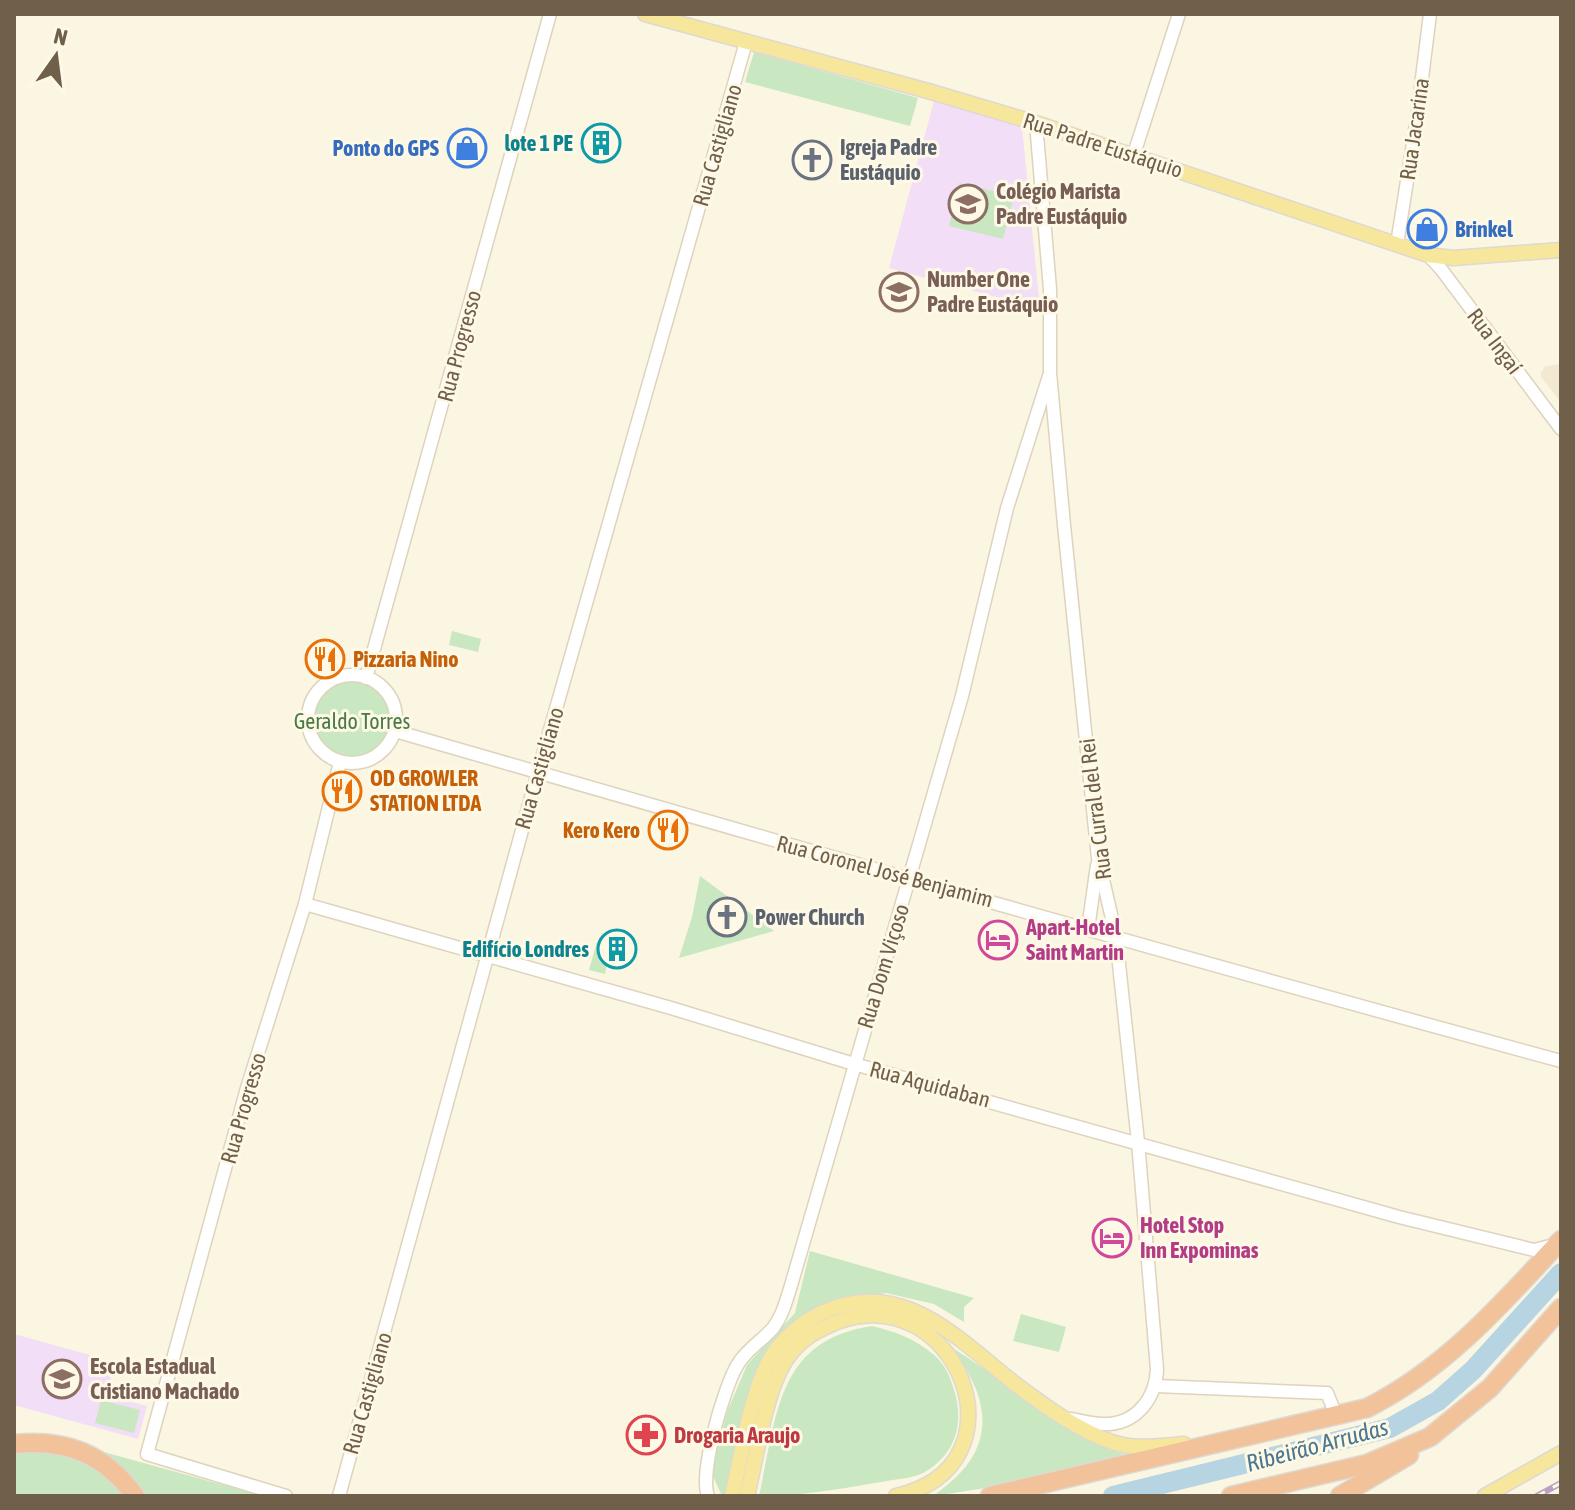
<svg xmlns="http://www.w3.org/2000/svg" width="1575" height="1510" font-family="'Asap Condensed',sans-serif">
  <rect width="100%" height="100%" fill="#fbf6e1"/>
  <polygon fill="#f2e9d0" points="1561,364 1561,402 1541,377 1541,373 1545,366"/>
  <g fill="#f2def7">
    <polygon points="934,101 1022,127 1040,309 889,268"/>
    <polygon points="14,1334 115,1362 106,1395 147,1406 138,1439 14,1405"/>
  </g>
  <g fill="#c9e7c1">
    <polygon points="754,52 918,98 910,126 745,82"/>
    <polygon points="959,183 1014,196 1003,239 949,226"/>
    <polygon points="452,631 481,639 478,652 449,645"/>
    <circle cx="352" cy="721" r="41"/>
    <polygon points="700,876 774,931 679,958 692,917"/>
    <polygon points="597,942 611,945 605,974 589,970"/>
    <polygon points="810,1251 974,1298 964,1307 964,1322 934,1304 886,1293 847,1299 774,1354 727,1496 722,1496 711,1472 727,1412 747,1365 795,1313"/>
    <polygon points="1021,1314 1066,1327 1059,1352 1013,1341"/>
    <path d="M872,1326C894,1331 915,1339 933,1354C945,1364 950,1376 954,1390C965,1423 955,1456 923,1473C913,1478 898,1479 887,1481C845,1488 802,1496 759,1496C777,1417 776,1340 872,1326Z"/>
    <path d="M951,1347C1010,1383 1060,1434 1127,1455L1005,1485L934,1496C943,1488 954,1480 962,1471C999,1429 980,1385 951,1347Z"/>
    <polygon points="101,1400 140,1410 134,1433 95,1423"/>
    <polygon points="82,1446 263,1496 144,1496 120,1469"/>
    <path d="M14,1447C55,1452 97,1460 124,1496H14Z"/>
  </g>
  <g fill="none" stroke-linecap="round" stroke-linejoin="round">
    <polyline stroke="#b7d4e3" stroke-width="20" points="1113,1496 1390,1428 1438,1401 1473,1370 1561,1273"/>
    <defs>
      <g id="minor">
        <path d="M1036,123L1050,289V373L1064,525L1098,858L1116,936L1138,1142L1157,1369C1156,1396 1139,1421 1110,1424C1097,1425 1083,1421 1071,1419"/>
        <polyline points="1134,154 1179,14"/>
        <polyline points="1397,244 1417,118 1430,14"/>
        <polyline points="1428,255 1441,269 1561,429"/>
        <circle cx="352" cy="719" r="44"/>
        <polyline points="366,678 550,14"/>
        <path d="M395,731C783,843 1171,955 1561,1061"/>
        <polyline points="305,904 671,1008 854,1064 1399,1217 1534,1250 1554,1245"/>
        <polyline points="1088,929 1097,865"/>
        <polyline points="1156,1386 1327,1393 1336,1415"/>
        <polyline points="286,1496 147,1454 247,1088 305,904 340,762"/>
        <polyline points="339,1496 538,772 746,42"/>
        <path d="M708,1496C699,1473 724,1386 738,1364C747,1349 762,1341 773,1328C783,1315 787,1298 792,1282L962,696L1007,508L1049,376"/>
      </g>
      <g id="major">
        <polyline points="645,14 928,91 1036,123 1428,255 1453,258 1561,250"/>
        <path d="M732,1496C742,1454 748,1407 766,1367C777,1343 799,1324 821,1313C904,1275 959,1341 1018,1386C1046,1407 1078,1430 1112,1442C1135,1450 1160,1446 1184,1444"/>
        <path d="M747,1496C757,1456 765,1389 788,1357C801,1339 817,1330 837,1322C957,1278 1031,1466 896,1496"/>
        <polyline points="1485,1496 1561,1453"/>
      </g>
      <g id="highway">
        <path d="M14,1444C65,1439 104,1453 135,1496"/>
        <path d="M990,1496L1367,1408C1445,1369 1503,1303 1561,1240"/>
        <polyline points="1231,1496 1367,1464 1430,1437 1490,1388 1561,1308"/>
        <polyline points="1340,1496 1409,1455"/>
      </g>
    </defs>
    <use href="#minor" stroke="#ded3be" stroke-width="15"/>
    <use href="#major" stroke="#ddd9d3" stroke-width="17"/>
    <use href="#highway" stroke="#ddd9d3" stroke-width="21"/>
    <use href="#minor" stroke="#fff" stroke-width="12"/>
    <use href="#major" stroke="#f7e79c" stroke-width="14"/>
    <use href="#highway" stroke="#f2c29a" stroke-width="18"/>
    <defs>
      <polyline id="rail" points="1537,1496 1561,1483"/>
    </defs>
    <use href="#rail" stroke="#baa1c3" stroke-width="6"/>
    <use href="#rail" stroke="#fef9e7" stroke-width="3" stroke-dasharray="9" stroke-linecap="butt"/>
  </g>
  <defs>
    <symbol id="building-ring" viewBox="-11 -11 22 22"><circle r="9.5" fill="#fef9e7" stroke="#0f9aa8" stroke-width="1.5"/><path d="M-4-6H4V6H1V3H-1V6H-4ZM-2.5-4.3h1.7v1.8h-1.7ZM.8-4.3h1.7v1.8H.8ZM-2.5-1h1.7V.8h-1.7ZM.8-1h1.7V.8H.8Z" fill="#0f9aa8"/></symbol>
    <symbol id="shop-ring" viewBox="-11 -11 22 22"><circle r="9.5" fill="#fef9e7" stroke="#3f7fe0" stroke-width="1.5"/><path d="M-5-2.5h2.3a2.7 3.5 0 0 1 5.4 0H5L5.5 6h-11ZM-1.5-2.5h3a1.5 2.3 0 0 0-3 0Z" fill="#3f7fe0"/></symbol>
    <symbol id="church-ring" viewBox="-11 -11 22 22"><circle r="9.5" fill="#fef9e7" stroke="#6b7280" stroke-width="1.5"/><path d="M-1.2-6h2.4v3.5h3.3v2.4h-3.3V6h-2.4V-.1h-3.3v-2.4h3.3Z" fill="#6b7280"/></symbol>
    <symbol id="university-ring" viewBox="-11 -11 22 22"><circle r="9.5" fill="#fef9e7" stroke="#8d6e63" stroke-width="1.5"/><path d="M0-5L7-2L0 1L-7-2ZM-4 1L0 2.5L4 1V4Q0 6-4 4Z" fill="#8d6e63"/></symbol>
    <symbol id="school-ring" viewBox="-11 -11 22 22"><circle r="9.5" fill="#fef9e7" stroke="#8d6e63" stroke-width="1.5"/><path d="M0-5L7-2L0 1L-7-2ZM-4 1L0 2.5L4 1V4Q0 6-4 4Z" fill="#8d6e63"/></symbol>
    <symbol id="restaurant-ring" viewBox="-11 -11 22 22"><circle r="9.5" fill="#fef9e7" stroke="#e8710a" stroke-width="1.5"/><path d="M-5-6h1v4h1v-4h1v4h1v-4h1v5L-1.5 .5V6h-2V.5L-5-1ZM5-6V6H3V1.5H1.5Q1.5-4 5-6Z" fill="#e8710a"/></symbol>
    <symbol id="hotel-ring" viewBox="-11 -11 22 22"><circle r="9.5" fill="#fef9e7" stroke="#d1479c" stroke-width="1.5"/><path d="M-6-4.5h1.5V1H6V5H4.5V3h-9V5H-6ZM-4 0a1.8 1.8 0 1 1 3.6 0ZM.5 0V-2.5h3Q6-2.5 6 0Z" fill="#d1479c"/></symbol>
    <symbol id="pharmacy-ring" viewBox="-11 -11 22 22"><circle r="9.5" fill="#fef9e7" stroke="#e0444e" stroke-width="1.5"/><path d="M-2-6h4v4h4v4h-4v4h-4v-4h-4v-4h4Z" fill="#e0444e"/></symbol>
  </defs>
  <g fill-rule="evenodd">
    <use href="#building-ring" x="579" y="121" width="44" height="44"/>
    <use href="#shop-ring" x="445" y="126" width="44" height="44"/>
    <use href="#church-ring" x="790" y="138" width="44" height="44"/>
    <use href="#university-ring" x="946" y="182" width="44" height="44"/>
    <use href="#shop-ring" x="1405" y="207" width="44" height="44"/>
    <use href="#school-ring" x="877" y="270" width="44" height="44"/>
    <use href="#restaurant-ring" x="303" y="637" width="44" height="44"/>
    <use href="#restaurant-ring" x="320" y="769" width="44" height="44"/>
    <use href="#restaurant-ring" x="646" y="808" width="44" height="44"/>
    <use href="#church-ring" x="705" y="895" width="44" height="44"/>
    <use href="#hotel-ring" x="976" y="918" width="44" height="44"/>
    <use href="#building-ring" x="595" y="927" width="44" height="44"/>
    <use href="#hotel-ring" x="1090" y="1216" width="44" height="44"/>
    <use href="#school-ring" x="40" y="1357" width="44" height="44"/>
    <use href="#pharmacy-ring" x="624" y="1413" width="44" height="44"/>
  </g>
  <g text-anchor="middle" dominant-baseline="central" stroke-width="6" stroke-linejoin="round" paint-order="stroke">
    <g font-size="22" fill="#705f49" stroke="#fef9e7">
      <text transform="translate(1414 129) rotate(-82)">Rua Jacarina</text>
      <text transform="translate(717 145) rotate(-74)">Rua Castigliano</text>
      <text transform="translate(1103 145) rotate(18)">Rua Padre Eustáquio</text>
      <text transform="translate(1495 341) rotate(53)">Rua Ingaí</text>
      <text transform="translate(459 346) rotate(-75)">Rua Progresso</text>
      <text transform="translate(539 768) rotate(-74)">Rua Castigliano</text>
      <text transform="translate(1095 809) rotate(-97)">Rua Curral del Rei</text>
      <text transform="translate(885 871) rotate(15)">Rua Coronel José Benjamim</text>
      <text transform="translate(883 966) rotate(-73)">Rua Dom Viçoso</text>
      <text transform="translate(930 1084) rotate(15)">Rua Aquidaban</text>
      <text transform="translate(243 1108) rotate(-74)">Rua Progresso</text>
      <text transform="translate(367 1393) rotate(-74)">Rua Castigliano</text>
    </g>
    <g font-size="22" font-weight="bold" fill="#0d838f" stroke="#fef9e7" text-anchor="end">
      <text x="573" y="143">lote 1 PE</text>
      <text x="589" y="949">Edifício Londres</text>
    </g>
    <g font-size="22" font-weight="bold" fill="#5b616d" stroke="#fef9e7" text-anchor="start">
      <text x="840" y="147">Igreja Padre<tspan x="840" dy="25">Eustáquio</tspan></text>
      <text x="755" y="917">Power Church</text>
    </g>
    <g font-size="22" font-weight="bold" fill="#366cbe" stroke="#fef9e7" text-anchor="end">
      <text x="439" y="148">Ponto do GPS</text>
      <text x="1455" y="229" text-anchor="start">Brinkel</text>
    </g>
    <g font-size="22" font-weight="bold" fill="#785e54" stroke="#fef9e7" text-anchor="start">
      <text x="996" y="191">Colégio Marista<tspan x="996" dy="25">Padre Eustáquio</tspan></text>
      <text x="927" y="279">Number One<tspan x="927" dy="25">Padre Eustáquio</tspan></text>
      <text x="90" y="1366">Escola Estadual<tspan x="90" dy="25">Cristiano Machado</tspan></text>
    </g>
    <g font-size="22" font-weight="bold" fill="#c56008" stroke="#fef9e7" text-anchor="start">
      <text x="353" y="659">Pizzaria Nino</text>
      <text x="370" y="778">OD GROWLER<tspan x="370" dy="25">STATION LTDA</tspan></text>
      <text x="640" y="830" text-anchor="end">Kero Kero</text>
    </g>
    <g font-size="22" fill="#4b7b45" stroke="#fef9e7">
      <text x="352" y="721">Geraldo Torres</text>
    </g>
    <g font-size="22" font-weight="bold" fill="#b23c85" stroke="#fef9e7" text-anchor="start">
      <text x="1026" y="927">Apart-Hotel<tspan x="1026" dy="25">Saint Martin</tspan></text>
      <text x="1140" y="1225">Hotel Stop<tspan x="1140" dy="25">Inn Expominas</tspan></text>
    </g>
    <g font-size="22" font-weight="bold" fill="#be3a42" stroke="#fef9e7" text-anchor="start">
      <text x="674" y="1435">Drogaria Araujo</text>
    </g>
    <g font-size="24" font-style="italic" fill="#4b7890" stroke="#fef9e7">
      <text transform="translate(1317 1445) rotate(-15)">Ribeirão Arrudas</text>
    </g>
  </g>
  <rect width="1575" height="1510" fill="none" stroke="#705f49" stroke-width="32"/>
  <g transform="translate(56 56) rotate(14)" stroke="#fef9e7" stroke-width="6" paint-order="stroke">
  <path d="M0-6L14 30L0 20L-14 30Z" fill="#705f49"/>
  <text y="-12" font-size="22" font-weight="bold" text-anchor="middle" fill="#705f49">N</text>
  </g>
</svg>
